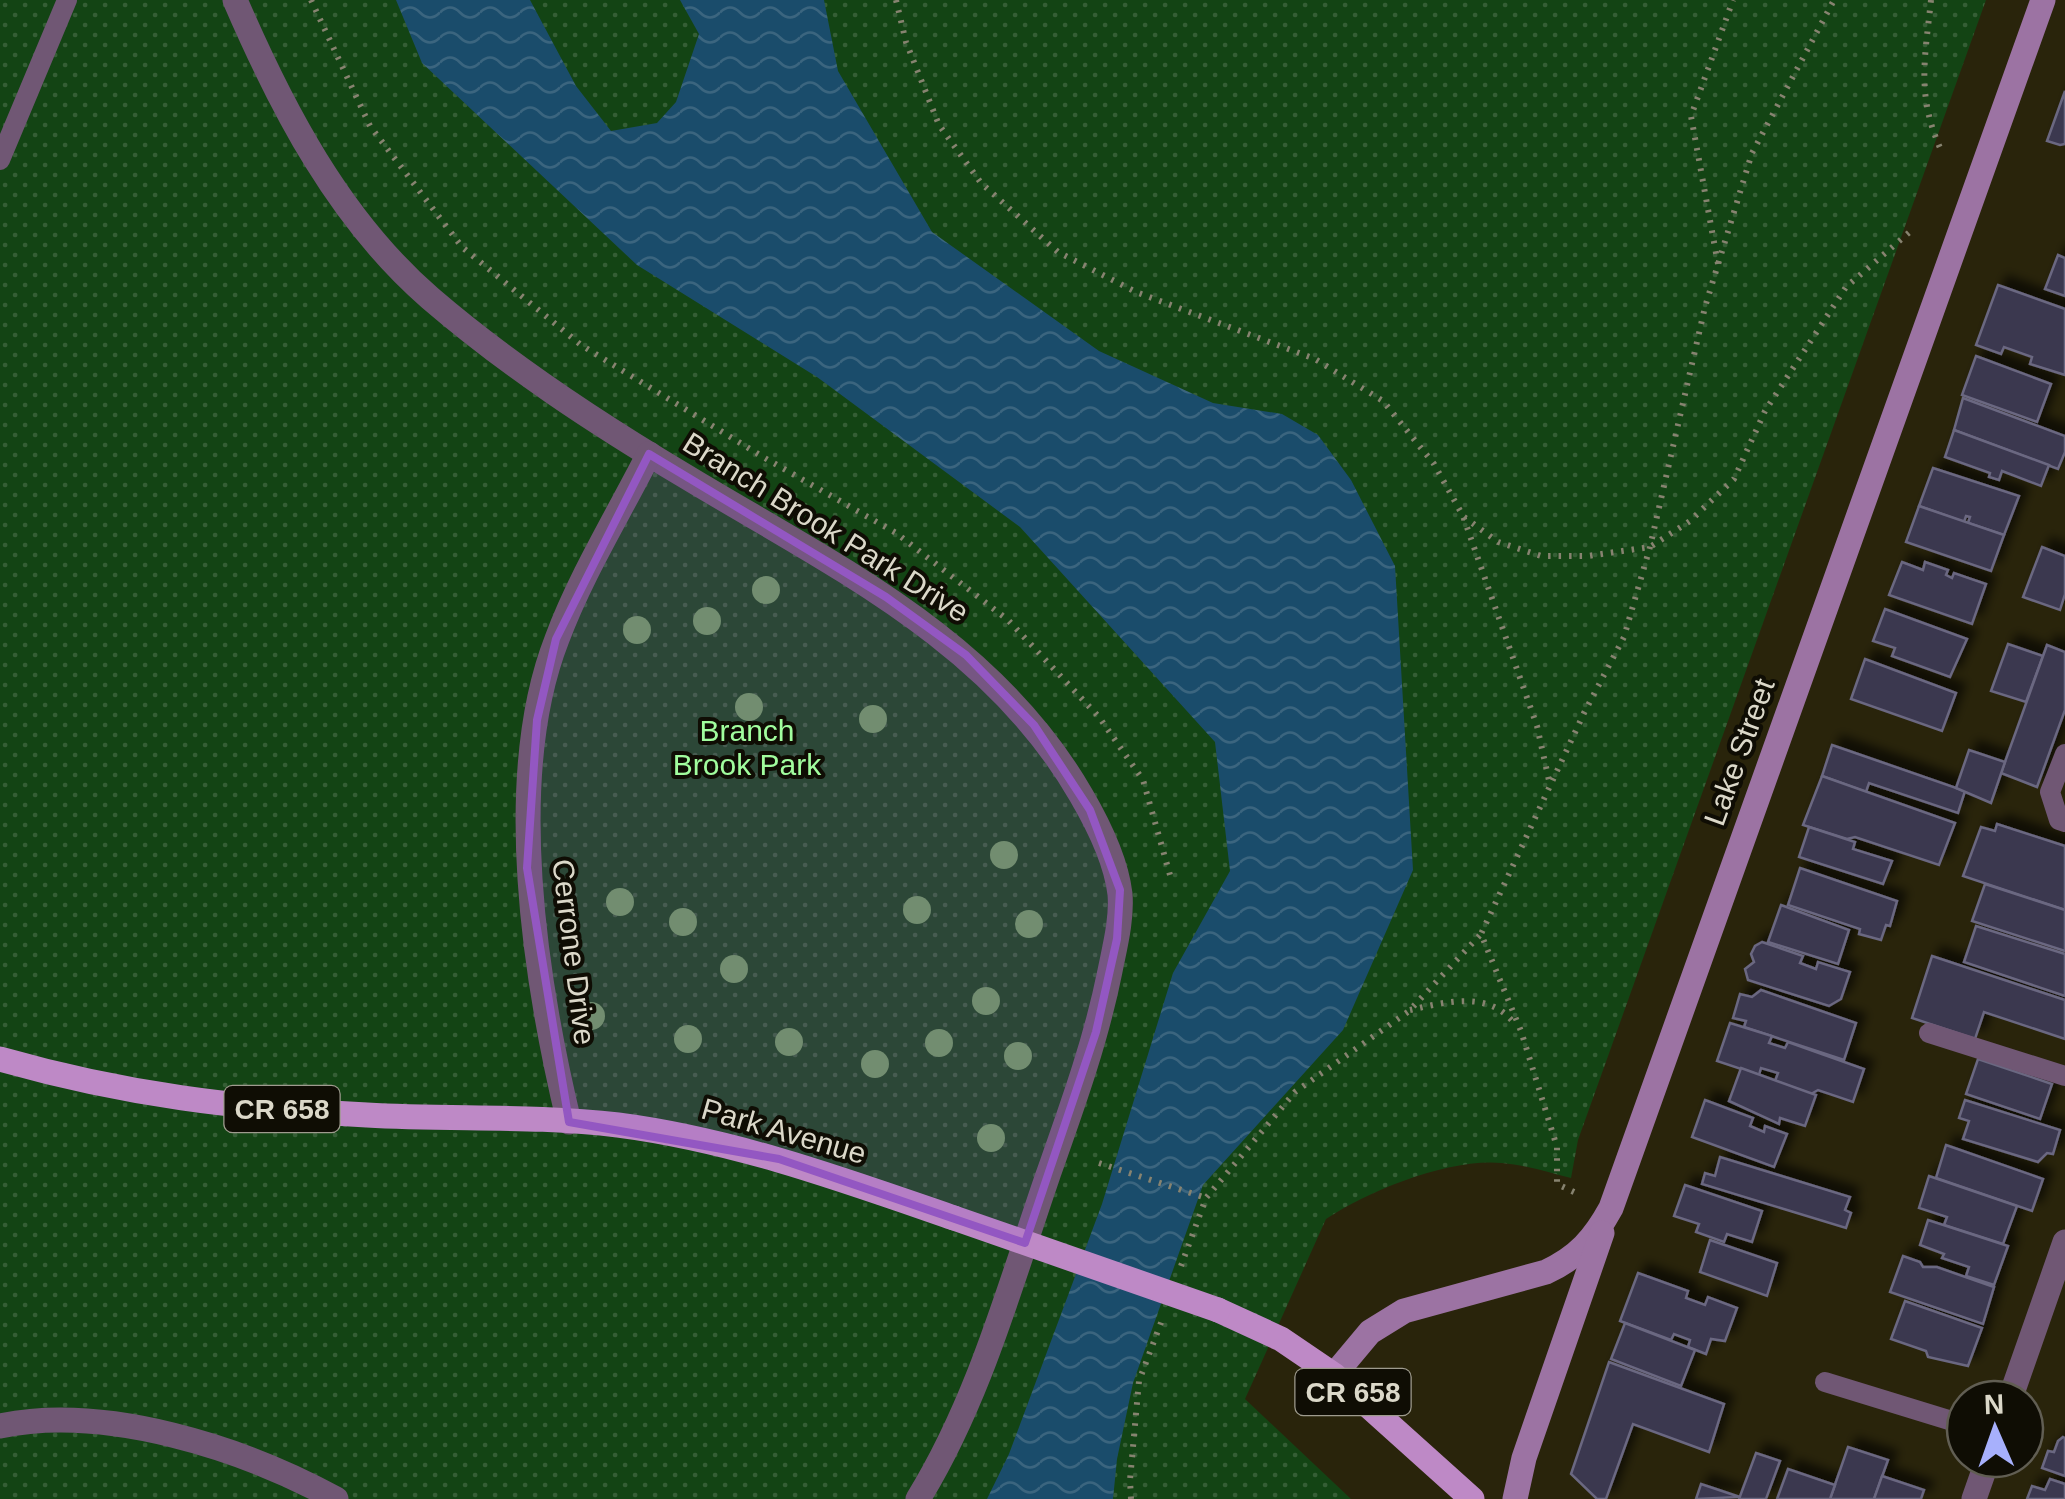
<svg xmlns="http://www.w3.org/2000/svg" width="2065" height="1499" font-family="Helvetica,sans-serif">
  <defs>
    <pattern id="park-dots" width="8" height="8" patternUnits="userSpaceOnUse" patternTransform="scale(2.5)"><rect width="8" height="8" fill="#134414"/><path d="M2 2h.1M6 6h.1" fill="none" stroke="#355e35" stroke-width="1.8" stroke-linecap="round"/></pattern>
    <pattern id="water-waves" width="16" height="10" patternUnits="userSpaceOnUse" patternTransform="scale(2.5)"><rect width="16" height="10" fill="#1a4c6b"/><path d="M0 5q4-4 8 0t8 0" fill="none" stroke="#3b657f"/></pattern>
    <filter id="shadow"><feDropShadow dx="9" dy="-9" stdDeviation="5" flood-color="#0009"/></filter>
  </defs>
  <rect width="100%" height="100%" fill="#29240b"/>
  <path fill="url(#park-dots)" d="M0,0H1986L1578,1140L1571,1178C1548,1172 1525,1165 1502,1163C1449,1158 1370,1190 1326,1219L1245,1399L1351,1499H0Z"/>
  <polygon fill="url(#water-waves)" points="396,0 530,0 576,86 611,131 657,123 676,102 699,34 680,0 824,0 838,71 932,232 1099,351 1213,403 1282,414 1318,435 1351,480 1395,566 1413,870 1343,1030 1203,1185 1133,1383 1117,1459 1113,1499 987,1499 1009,1454 1102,1204 1173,973 1230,871 1215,742 1020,527 817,377 637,265 422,63"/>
  <g fill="#3b384f" stroke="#6b6781" stroke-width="2.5" filter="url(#shadow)">
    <polygon points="2065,91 2065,144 2060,145 2047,141"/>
    <polygon points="2058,255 2065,258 2065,296 2045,289"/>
    <polygon points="1998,285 2065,309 2065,375 2030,364 2032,357 2004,347 2001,354 1976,345"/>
    <polygon points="1976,356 2051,384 2037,422 1962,395"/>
    <polygon points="1963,398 2065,436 2065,452 2058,469 1954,430"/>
    <polygon points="1954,430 2049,465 2041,486 2002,471 1999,480 1989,477 1990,473 1945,457"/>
    <polygon points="1933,468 2019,496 2004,535 1968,523 1970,517 1966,516 1964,522 1919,506"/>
    <polygon points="1919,506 2004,535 1991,571 1906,542"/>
    <polygon points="2042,547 2065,556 2065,594 2060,610 2023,597"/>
    <polygon points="1902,562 1923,570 1925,562 1948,570 1946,575 1952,578 1954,573 1986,584 1972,624 1889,595"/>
    <polygon points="1885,609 1967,639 1950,677 1892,656 1895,648 1873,641"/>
    <polygon points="2008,644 2043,656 2026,702 1991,691"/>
    <polygon points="2047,645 2065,652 2065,710 2037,787 2001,773"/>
    <polygon points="1865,659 1956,693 1942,731 1851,699"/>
    <polygon points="1832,745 1965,791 1958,813 1869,783 1866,792 1822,776"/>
    <polygon points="1969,750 2005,762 1991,803 1956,788"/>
    <polygon points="1822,776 1955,823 1939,865 1855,837 1847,839 1803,825"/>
    <polygon points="1997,824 2065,846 2065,910 1963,876 1981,827 1995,831"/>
    <polygon points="1809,827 1855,842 1853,849 1892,861 1883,884 1799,857"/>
    <polygon points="1800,868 1897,901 1890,926 1886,925 1881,940 1859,934 1860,929 1788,905"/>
    <polygon points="1985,884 2065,910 2065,951 1972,921"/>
    <polygon points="1781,905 1849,930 1838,964 1768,942"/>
    <polygon points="1976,926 2065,954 2065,996 1964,962"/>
    <polygon points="1762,942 1803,956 1800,963 1816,969 1818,962 1850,972 1841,999 1829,1006 1748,980 1745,969 1754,962 1751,954 1755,946"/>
    <polygon points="1932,956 2065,1000 2065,1039 1984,1012 1975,1039 1912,1018"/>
    <polygon points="1761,990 1856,1023 1844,1060 1744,1027 1746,1021 1733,1018 1740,994 1752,997"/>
    <polygon points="1730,1023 1772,1036 1769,1043 1785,1048 1788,1042 1864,1069 1853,1102 1818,1090 1811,1094 1775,1081 1778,1073 1761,1068 1759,1075 1717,1061"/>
    <polygon points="1978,1059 2052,1084 2040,1119 1966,1094"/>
    <polygon points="1741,1068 1816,1095 1805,1126 1780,1118 1779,1124 1729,1101"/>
    <polygon points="1705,1100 1753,1118 1750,1126 1764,1132 1765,1126 1787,1134 1774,1167 1692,1137"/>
    <polygon points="1965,1100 2060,1130 2053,1154 2047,1153 2038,1162 1963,1139 1969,1121 1959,1118"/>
    <polygon points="1946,1145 2043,1179 2032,1211 1936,1178"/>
    <polygon points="1720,1157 1850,1197 1845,1210 1851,1213 1846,1228 1702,1184 1705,1173 1715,1176"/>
    <polygon points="1929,1176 2017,1206 2003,1244 1944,1225 1947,1217 1919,1208"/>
    <polygon points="1685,1185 1762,1211 1752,1242 1727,1234 1724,1242 1696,1232 1699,1224 1674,1216"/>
    <polygon points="1928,1220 2008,1246 1994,1285 1966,1276 1969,1267 1942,1258 1944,1254 1920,1245"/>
    <polygon points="1710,1240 1777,1263 1767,1296 1700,1272"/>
    <polygon points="1903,1256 1920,1262 1923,1267 1937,1267 1994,1287 1983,1324 1890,1292"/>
    <polygon points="1638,1273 1688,1291 1686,1298 1705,1305 1708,1297 1737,1308 1725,1341 1711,1339 1706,1354 1688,1347 1690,1340 1674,1334 1671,1340 1620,1321"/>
    <polygon points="1905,1301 1982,1328 1968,1366 1928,1357 1926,1351 1891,1339"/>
    <polygon points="1625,1323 1695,1350 1681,1386 1611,1359"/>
    <polygon points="1609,1362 1724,1404 1709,1452 1633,1424 1606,1499 1597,1499 1571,1474"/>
    <polygon points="2063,1437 2065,1438 2065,1476 2042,1468 2048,1451 2054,1452 2058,1441"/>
    <polygon points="1848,1447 1888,1460 1874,1499 1830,1499"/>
    <polygon points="1756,1453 1780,1461 1766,1499 1739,1499"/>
    <polygon points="1788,1469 1835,1485 1830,1499 1777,1499"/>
    <polygon points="1882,1476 1924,1490 1921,1499 1874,1499"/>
    <polygon points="2050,1479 2065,1484 2065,1499 2027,1499 2032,1486 2045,1490"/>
    <polygon points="1701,1484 1740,1497 1696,1499"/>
  </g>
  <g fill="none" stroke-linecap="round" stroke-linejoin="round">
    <g stroke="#878370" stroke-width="6" stroke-dasharray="2.5 8" stroke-linecap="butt">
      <polyline points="311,0 370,126 462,247 581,345 763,457 896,533 1008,620 1099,717 1143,780 1170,875"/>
      <polyline points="896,0 906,42 939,125 981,183 1058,252 1136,292 1315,359 1383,401 1434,464 1463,516 1537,726 1550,785"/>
      <path d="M1931,0C1925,58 1916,95 1941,150"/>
      <polyline points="1718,264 1691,116 1733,0"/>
      <polyline points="1464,517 1498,542 1541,556 1588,556 1650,547 1690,521 1734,479 1765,411 1846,287 1912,230"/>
      <path d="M1410,1010C1446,1002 1488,990 1514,1023"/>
      <polyline points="1099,1163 1206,1198"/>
      <polyline points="1574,1192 1557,1184 1557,1147 1521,1031 1481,934 1584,713 1624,637 1650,547 1705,307 1752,153 1834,0"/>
      <polyline points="1181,1266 1206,1198 1295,1092 1409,1011 1481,934"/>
      <polyline points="1131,1499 1130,1480 1139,1381 1162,1320"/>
    </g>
    <g stroke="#705774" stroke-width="20">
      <polyline points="0,160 67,0"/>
      <polyline points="2065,754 2050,792 2059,820 2065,822"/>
      <polyline points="1929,1033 2065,1076"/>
      <polyline points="1825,1382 1965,1425"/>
    </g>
    <g stroke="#705774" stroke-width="25">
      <path d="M235,0C282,109 339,219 430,298C509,366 596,423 685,476C832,565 992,640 1081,795C1098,824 1116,860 1120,894C1122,919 1115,946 1110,971C1096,1041 1072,1107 1048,1175C1010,1285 979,1400 918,1499"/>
      <path d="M569,1122C535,980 503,777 557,639C581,575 618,515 649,454"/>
      <polyline points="2010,1399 2065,1242"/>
      <path d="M0,1426C106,1404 243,1448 336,1499"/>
      <polyline points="1974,1499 1988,1459"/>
    </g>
    <g stroke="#9c73a3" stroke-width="25">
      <path d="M1334,1375L1370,1332L1404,1311L1546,1272C1578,1257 1594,1239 1611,1208L2043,0"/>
      <polyline points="1515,1499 1524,1458 1602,1233"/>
    </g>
    <g stroke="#be89c6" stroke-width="25">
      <path d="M0,1059C126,1095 237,1108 367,1115C450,1120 535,1115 618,1125C734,1140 844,1180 954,1218"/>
      <polyline points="1218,1310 1281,1339 1334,1375 1472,1499"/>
    </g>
    <polyline stroke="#be89c6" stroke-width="25" points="954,1218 1218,1310"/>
  </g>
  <g fill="#6b9b5c">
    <circle cx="766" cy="590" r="14"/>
    <circle cx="707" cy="621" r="14"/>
    <circle cx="637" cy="630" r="14"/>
    <circle cx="749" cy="707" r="14"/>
    <circle cx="873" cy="719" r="14"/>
    <circle cx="1004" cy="855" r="14"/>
    <circle cx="620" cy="902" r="14"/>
    <circle cx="917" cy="910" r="14"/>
    <circle cx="683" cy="922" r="14"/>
    <circle cx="1029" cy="924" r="14"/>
    <circle cx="734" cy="969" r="14"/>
    <circle cx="986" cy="1001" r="14"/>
    <circle cx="591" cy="1016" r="14"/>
    <circle cx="688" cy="1039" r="14"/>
    <circle cx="789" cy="1042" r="14"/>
    <circle cx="939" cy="1043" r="14"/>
    <circle cx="1018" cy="1056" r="14"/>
    <circle cx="875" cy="1064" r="14"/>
    <circle cx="991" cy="1138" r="14"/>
  </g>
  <path fill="#9357c2" fill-opacity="0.2" stroke="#9357c2" stroke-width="8" stroke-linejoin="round" d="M649,454L886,597L966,655L1034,725L1090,810L1120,890L1117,939L1096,1032L1025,1243L779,1159L569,1122L527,868L537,720L556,639Z"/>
  <g text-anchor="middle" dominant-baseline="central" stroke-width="8" stroke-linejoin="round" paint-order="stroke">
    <g fill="#0f0d04" stroke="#9e9b8e" stroke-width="2.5">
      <rect x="224.5" y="1086" width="115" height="46" rx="8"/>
      <rect x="1295.5" y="1369" width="115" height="46" rx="8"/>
    </g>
    <g font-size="28" font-weight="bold" fill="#dbd8c9">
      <text x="282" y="1109">CR 658</text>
      <text x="1353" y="1392">CR 658</text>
    </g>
    <g font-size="30" fill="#dbd8c9" stroke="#0f0d04">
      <text transform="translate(826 527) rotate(32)">Branch Brook Park Drive</text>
      <text transform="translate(1739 752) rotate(-70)">Lake Street</text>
      <text transform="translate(574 952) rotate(83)">Cerrone Drive</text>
      <text transform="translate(784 1131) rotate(16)">Park Avenue</text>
    </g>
    <g font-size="30" fill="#a1fd9e" stroke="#0f0d04">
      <text x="747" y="730">Branch<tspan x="747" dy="34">Brook Park</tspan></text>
    </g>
  </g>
  <g transform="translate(1995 1429) rotate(358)"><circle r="48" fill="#0f0d04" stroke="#615e53" stroke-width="2.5"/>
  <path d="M0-8L18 38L0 25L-18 38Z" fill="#a7b0fc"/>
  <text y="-15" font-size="28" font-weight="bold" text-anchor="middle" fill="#dbd8c9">N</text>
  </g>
</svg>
